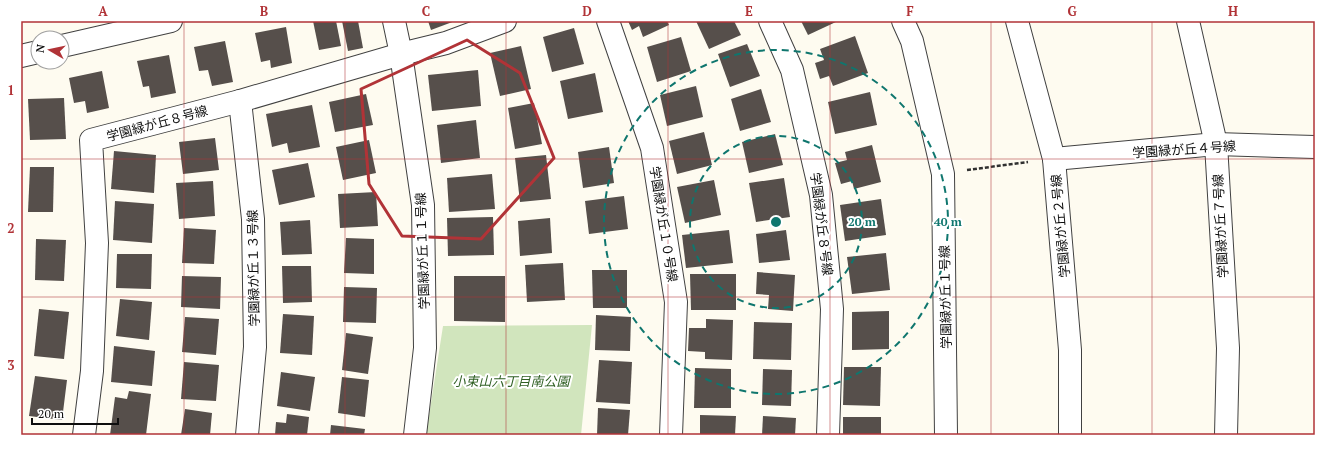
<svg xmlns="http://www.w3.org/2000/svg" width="1336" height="456" font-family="'PT Serif','Noto Sans JP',serif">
  <rect width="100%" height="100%" fill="#fefbf0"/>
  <polygon fill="#d1e5bd" points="592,325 581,435 426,435 443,326"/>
  <g fill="#564f4b">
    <polygon points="313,21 336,21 341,46 319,50"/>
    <polygon points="342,21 358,21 363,48 348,51"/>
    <polygon points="428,21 455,21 431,30"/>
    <polygon points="628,21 667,21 669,25 643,37 639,26 632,30"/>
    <polygon points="696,21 734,21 741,35 709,49"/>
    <polygon points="801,21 838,21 808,35"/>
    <polygon points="286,27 292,63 271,68 270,60 261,62 255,33"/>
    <polygon points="574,28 584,64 552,72 543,37"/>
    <polygon points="855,36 868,73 833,86 829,76 820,79 815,63 824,60 820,49"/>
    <polygon points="681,37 691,71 657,82 647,47"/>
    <polygon points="225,41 233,82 212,86 208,70 199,71 194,47"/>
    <polygon points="747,44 760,76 730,87 718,54"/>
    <polygon points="521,46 531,89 500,96 490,53"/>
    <polygon points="169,55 176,93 151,98 149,86 143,87 137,61"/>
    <polygon points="478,70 481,106 432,111 428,75"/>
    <polygon points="102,71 109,108 87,113 85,101 74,103 69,78"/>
    <polygon points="595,73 603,112 568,119 560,81"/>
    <polygon points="696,86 703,117 667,126 660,95"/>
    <polygon points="761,89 771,122 740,131 731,99"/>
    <polygon points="870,92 877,125 835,134 828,102"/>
    <polygon points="366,94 373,125 335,132 329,102"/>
    <polygon points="64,98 66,139 30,140 28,99"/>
    <polygon points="534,103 542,144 515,149 508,108"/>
    <polygon points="312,105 320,147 289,153 287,143 272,147 266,114"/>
    <polygon points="476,120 480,158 441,163 437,125"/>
    <polygon points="704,132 712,165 677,174 669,141"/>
    <polygon points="775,134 783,165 749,173 742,142"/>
    <polygon points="215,138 219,170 183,174 179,142"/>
    <polygon points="369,140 376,173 343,180 336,147"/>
    <polygon points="872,145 881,182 854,189 852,181 841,184 835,163 847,160 845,152"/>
    <polygon points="609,147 614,183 583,188 578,152"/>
    <polygon points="114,151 156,155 154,193 111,189"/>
    <polygon points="546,155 551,199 520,202 515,158"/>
    <polygon points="308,163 315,197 279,205 272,170"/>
    <polygon points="30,167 54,167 53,212 28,212"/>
    <polygon points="492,174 495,209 449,212 447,178"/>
    <polygon points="784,178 790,217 756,222 749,183"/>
    <polygon points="714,180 721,215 685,223 677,187"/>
    <polygon points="213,181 215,216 179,219 176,183"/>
    <polygon points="376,192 378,226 340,228 338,194"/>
    <polygon points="624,196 628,229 589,234 585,201"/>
    <polygon points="881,199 886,235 845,241 840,205"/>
    <polygon points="115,201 154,204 152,243 113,240"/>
    <polygon points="493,217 494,255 448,256 447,218"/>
    <polygon points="550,218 552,253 520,256 518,221"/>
    <polygon points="310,220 312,254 282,255 280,222"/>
    <polygon points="184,228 216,230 214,264 182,263"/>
    <polygon points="729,230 733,263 686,268 682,235"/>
    <polygon points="786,230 790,260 759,263 756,234"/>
    <polygon points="346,238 374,239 374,274 344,273"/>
    <polygon points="36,239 66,240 64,281 35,280"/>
    <polygon points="886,253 890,290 852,294 847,257"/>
    <polygon points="117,254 152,254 151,289 116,288"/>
    <polygon points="563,263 565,300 527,302 525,265"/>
    <polygon points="282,266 311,266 312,302 283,303"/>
    <polygon points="592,270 627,270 627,308 593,308"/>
    <polygon points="757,272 795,275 793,311 768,309 769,295 756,294"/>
    <polygon points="690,274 736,274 736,310 691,310"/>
    <polygon points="182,276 221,277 220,309 181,307"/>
    <polygon points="454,276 505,276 505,322 454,321"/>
    <polygon points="344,287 377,288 376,323 343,322"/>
    <polygon points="120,299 152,302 149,340 116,336"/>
    <polygon points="39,309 69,312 64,359 34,356"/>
    <polygon points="889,311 889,349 852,350 852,312"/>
    <polygon points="283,314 314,316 312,355 280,353"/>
    <polygon points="596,315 631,317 630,351 595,350"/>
    <polygon points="185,317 219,319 216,355 182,352"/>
    <polygon points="706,319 733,320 732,360 705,359 705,352 688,351 689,328 706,328"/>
    <polygon points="754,322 792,323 791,360 753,359"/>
    <polygon points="346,333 373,337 368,374 342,370"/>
    <polygon points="114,346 155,351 152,386 111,382"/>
    <polygon points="599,360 632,362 630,404 596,402"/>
    <polygon points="184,362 219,365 216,401 181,399"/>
    <polygon points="844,367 881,367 880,406 843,405"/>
    <polygon points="695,368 731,369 731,408 694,408"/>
    <polygon points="763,369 792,370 791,406 762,405"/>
    <polygon points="281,372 315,377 310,411 277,406"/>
    <polygon points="35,376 67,380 62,420 29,416"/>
    <polygon points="342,377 369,380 365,417 338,413"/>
    <polygon points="129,391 151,394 146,435 110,435 115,397 127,399"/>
    <polygon points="598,408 630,410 628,435 597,435"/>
    <polygon points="185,409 212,413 210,435 181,435"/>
    <polygon points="287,414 309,417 307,435 275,435 276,422 286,423"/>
    <polygon points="700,415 736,416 735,435 700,435"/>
    <polygon points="763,416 796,418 795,435 762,435"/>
    <rect x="843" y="417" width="38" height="18"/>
    <polygon points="331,425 365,429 364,435 330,435"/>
  </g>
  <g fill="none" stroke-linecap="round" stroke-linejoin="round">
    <defs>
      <g id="minor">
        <polyline points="394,21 401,54 423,205 425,348 415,435"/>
        <polyline points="608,21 652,148 676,302 671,435"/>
        <polyline points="770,21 792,70 821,195 832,309 828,435"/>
        <polyline points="1017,21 1054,159 1070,350 1070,435"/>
        <polyline points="1188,21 1216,144 1228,348 1226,435"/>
        <polyline points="62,46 171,21"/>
        <polyline points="21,56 38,52"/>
        <polyline points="240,101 253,219 255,347 247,435"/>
        <polyline points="1054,159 1216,144 1315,147"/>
        <polyline points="84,435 92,371 97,243 91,140 240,101 401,54 446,43 505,21"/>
      </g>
      <polyline id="tertiary" points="903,21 912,41 943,174 946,435"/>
    </defs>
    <use href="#minor" stroke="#414141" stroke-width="24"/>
    <use href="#tertiary" stroke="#414141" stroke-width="24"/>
    <polyline stroke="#303030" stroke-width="2.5" stroke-dasharray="4 2" stroke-linecap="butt" points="967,170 1028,162"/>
    <use href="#minor" stroke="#fff" stroke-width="22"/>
    <use href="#tertiary" stroke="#fff" stroke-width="22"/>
  </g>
  <path fill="none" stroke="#b13337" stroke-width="3" stroke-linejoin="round" d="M467,40L520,73L554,158L481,239L402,236L369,184L361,89Z"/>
  <path fill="none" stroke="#b13337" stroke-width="1" stroke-opacity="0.55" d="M184,21V435M345,21V435M506,21V435M668,21V435M830,21V435M991,21V435M1152,21V435M21,159H1315M21,297H1315"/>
  <g fill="none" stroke="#0f766e" stroke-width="2" stroke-dasharray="7 5">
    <circle cx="776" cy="222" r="86"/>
    <circle cx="776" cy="222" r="172"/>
  </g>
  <g text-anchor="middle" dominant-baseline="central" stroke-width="4" stroke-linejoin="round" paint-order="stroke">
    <g font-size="13" fill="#0e0e0e" stroke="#fff">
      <text transform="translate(157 123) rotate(-15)">学園緑が丘８号線</text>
      <text transform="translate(1184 149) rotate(-4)">学園緑が丘４号線</text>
      <text transform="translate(664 224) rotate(81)">学園緑が丘１０号線</text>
      <text transform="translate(822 224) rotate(83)">学園緑が丘８号線</text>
      <text transform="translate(1060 226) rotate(-95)">学園緑が丘２号線</text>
      <text transform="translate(1220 226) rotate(-93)">学園緑が丘７号線</text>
      <text transform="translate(422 251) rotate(-92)">学園緑が丘１１号線</text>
      <text transform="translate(253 268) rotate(-91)">学園緑が丘１３号線</text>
      <text transform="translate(945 297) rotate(-91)">学園緑が丘１号線</text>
    </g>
    <g font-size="13" font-style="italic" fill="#306024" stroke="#fff">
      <text x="511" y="381">小束山六丁目南公園</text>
    </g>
  </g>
  <circle cx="776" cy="222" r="6" fill="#0f766e" stroke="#fff" stroke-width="2"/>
  <g font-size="12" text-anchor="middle" font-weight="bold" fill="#0f766e" stroke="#fff" stroke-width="4" stroke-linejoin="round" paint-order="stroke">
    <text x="862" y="226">20 m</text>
    <text x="948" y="226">40 m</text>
  </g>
  <rect width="1336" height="456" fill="none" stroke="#ffffff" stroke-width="44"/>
  <g transform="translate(50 50) rotate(279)"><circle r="19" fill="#ffffff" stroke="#9f9f9f"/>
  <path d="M0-3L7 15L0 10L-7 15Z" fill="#b13337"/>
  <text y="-6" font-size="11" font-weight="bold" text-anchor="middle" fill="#0e0e0e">N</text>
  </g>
  <path d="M32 418v6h86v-6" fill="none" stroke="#0e0e0e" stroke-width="2"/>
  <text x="38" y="418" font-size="12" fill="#0e0e0e" stroke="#ffffff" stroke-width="3" paint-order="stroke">20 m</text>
  <rect x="22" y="22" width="1292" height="412" fill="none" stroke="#b13337" stroke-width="1.5"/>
  <g font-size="13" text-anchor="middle" font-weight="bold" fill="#b13337">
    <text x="103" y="16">A</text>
    <text x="264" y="16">B</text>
    <text x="426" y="16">C</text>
    <text x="587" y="16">D</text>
    <text x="749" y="16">E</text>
    <text x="910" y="16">F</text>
    <text x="1072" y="16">G</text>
    <text x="1233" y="16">H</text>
    <text x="11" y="95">1</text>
    <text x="11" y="233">2</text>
    <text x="11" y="370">3</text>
  </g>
</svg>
